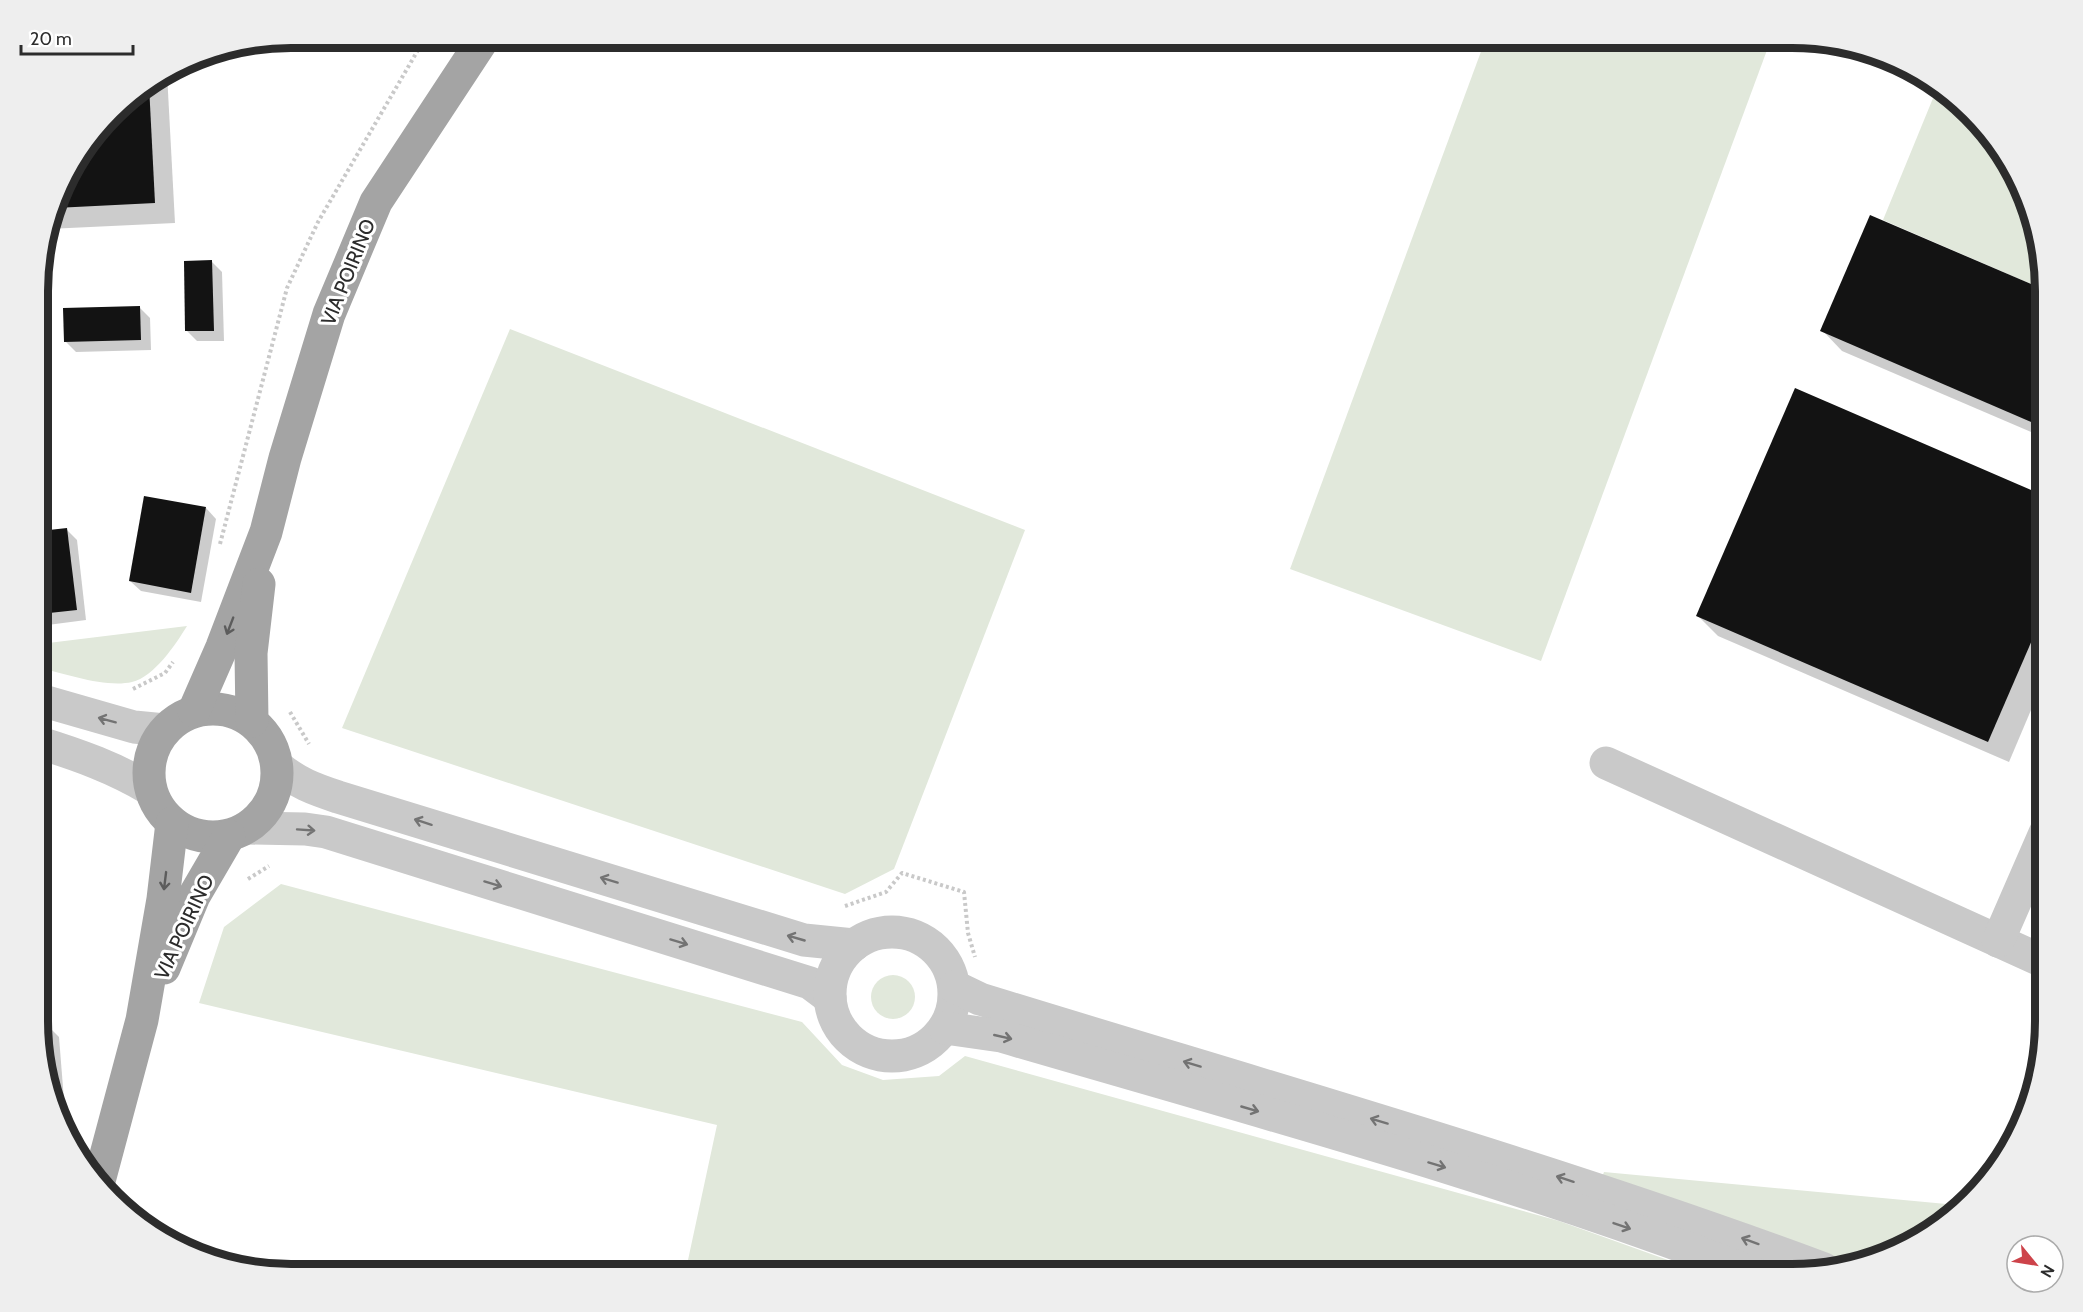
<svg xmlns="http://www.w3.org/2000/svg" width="2083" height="1312" font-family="Cabin,sans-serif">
  <rect width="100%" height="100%" fill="#fff"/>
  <g fill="#e1e8db">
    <polygon points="1486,38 1757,38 1770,42 1541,661 1290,569"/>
    <polygon points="1938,86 2012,165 2045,275 2045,290 1883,220"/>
    <polygon points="510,329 1025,530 894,869 845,894 342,728"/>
    <path d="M187,626C176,644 154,677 132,682C106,688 66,674 40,668V644Z"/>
    <polygon points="281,884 802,1022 842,1065 883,1080 939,1076 965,1056 1559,1221 1707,1274 685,1274 717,1125 199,1003 224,927"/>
    <circle cx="893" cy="997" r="22"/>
    <polygon points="1604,1172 1957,1205 1918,1241 1843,1263 1681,1204 1601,1180"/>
  </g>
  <g fill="#0003">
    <polygon points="167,73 175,223 48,229 64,179 124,101"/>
    <polygon points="212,262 222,272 224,341 197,341 187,331"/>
    <polygon points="2045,292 2045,438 1842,351 1822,330"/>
    <polygon points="139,307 150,318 151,350 76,352 65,341"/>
    <polygon points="2045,497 2045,677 2009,762 1718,636 1698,616"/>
    <polygon points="206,508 216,519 201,602 141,591 130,581"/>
    <polygon points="66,529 77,540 86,620 40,626 40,532"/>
    <polygon points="40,1021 43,1021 59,1037 66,1125 40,1054"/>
  </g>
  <g fill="#131313">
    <polygon points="149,85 155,203 55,208 64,179 124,101"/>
    <polygon points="1870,215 2045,290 2045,428 1820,331"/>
    <polygon points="212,260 214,331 185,331 184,261"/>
    <polygon points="140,306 141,340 64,342 63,308"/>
    <polygon points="1795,388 2045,496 2045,610 1988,742 1696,616"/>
    <polygon points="144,496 206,507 191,593 129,581"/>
    <polygon points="67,528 77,610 40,614 40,531"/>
    <polygon points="44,1019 49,1075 48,1076 40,1054 40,1020"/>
  </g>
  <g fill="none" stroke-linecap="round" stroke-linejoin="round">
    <g stroke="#c9c9c9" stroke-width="4" stroke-dasharray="3 3" stroke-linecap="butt">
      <polyline points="521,48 528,38"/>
      <polyline points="220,544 287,288 318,222 425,38"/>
      <polyline points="133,689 165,673 173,662"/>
      <polyline points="290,712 309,744"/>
      <polyline points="248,879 269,866"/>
      <polyline points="845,906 886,892 902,873 964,892 968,933 975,957"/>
    </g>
    <g stroke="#c9c9c9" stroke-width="33">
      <polyline points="40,700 134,727 165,730"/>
      <path d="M40,743C79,755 115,768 150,789"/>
      <polyline points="1606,763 2045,962"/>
      <path d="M277,766C297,783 314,789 338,797L804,940L854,945"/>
      <polyline points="247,828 305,829 326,832 810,983 830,998"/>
      <circle cx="892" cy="994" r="62"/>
      <polyline points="1998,941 2045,833"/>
      <path d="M955,987L980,999C1262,1086 1547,1166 1824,1269"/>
      <path d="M945,1028L1001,1036C1254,1110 1510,1179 1756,1274"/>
    </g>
    <g stroke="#a4a4a4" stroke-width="33">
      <circle cx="213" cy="773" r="64"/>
      <polyline points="194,711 222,647 266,532 285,458 329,314 376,202 484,38"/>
      <polyline points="252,721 251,653 259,584"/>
      <polyline points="164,968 194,896 229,836"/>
      <polyline points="99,1181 142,1020 163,899 172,823"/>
    </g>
  </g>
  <defs><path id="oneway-shaft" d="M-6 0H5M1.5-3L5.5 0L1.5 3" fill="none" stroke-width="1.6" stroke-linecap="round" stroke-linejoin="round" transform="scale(1.5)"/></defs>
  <g stroke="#5c5c5c">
    <use href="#oneway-shaft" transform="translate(230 626) rotate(111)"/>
    <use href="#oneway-shaft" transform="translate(165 881) rotate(97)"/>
  </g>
  <g stroke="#737373">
    <use href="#oneway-shaft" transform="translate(107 720) rotate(-165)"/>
    <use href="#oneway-shaft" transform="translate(423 822) rotate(-162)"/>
    <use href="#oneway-shaft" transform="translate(306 830) rotate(4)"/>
    <use href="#oneway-shaft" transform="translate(609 880) rotate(-163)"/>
    <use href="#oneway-shaft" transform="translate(493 884) rotate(17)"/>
    <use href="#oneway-shaft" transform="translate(796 938) rotate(-164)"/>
    <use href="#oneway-shaft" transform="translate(679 942) rotate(17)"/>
    <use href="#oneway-shaft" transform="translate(1003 1037) rotate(13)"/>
    <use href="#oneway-shaft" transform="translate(1192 1064) rotate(-163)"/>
    <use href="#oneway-shaft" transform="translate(1250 1109) rotate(16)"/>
    <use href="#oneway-shaft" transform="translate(1379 1121) rotate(-163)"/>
    <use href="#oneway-shaft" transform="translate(1437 1165) rotate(17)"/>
    <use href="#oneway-shaft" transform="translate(1565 1179) rotate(-162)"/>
    <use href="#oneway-shaft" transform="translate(1622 1226) rotate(19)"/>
    <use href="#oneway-shaft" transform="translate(1750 1241) rotate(-160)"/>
  </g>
  <g text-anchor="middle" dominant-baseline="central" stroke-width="6" stroke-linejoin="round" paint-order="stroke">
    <g font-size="20" fill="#2c2c2c" stroke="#fff">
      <text transform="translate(348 272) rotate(-68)">VIA POIRINO</text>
      <text transform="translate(184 927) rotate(-65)">VIA POIRINO</text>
    </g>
  </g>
  <path d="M0 0H2083V1312H0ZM291 48H1792A243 243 0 0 1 2035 291V1021A243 243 0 0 1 1792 1264H291A243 243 0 0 1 48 1021V291A243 243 0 0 1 291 48Z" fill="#eee" fill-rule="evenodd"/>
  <path fill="none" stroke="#2c2c2c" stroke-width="8" d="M291 48H1792A243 243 0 0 1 2035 291V1021A243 243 0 0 1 1792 1264H291A243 243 0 0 1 48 1021V291A243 243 0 0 1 291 48Z"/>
  <g transform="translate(2035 1264) rotate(120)"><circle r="28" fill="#ffffff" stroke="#ababab" stroke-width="1.5"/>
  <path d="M0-4.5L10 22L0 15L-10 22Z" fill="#cd434a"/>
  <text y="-9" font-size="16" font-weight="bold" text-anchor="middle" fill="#2c2c2c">N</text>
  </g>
  <path d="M21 45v9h112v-9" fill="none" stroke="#2c2c2c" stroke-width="3"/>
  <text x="30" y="45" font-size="18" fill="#2c2c2c" stroke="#ffffff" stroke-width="4.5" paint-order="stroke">20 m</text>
</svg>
